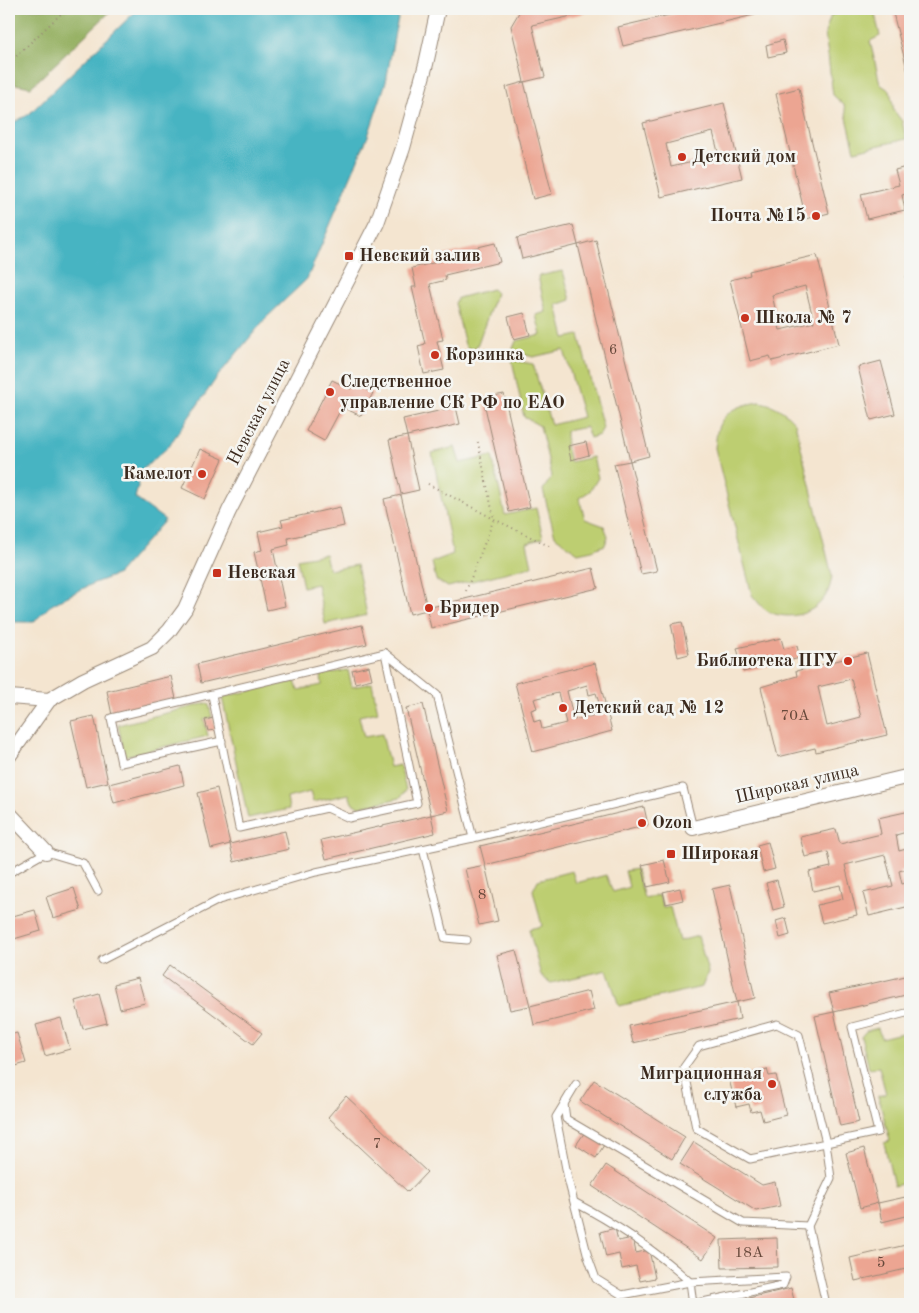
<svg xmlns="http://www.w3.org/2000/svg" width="919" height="1313" font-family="'Old Standard TT',serif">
  <rect width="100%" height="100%" fill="#f6f6f2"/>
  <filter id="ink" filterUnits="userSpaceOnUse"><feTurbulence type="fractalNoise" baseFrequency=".02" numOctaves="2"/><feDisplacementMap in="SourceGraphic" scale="10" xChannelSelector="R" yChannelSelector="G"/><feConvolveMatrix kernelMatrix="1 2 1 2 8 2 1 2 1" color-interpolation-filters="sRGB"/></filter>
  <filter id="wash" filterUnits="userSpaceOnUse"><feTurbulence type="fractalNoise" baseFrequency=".0096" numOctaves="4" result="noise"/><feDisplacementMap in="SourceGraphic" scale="20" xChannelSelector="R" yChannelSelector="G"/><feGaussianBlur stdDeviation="1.12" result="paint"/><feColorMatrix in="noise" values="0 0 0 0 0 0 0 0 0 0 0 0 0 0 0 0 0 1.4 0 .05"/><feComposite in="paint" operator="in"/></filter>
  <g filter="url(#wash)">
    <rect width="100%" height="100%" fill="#f4e5d0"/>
    <g fill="#bdce71" stroke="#7c7c48">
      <polygon points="854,9 874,10 880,36 870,41 880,84 890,91 894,111 902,121 906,139 855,151 844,105 833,95 825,33 831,15"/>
      <polygon points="563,271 571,300 557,305 565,338 579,335 603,428 599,435 590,438 586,427 566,431 566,447 570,462 593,457 598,478 590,491 579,498 585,519 604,526 608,536 605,545 592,550 578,553 555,536 543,490 552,476 540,426 524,417 512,360 533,364 551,425 583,417 564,350 533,357 512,351 516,341 541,335 536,315 546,312 538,276"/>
      <polygon points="492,289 496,293 477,346 470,349 465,345 455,303 458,298"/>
      <path d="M760,402C776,405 784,411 795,423L832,576C831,581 830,587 828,591C819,612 793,621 772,613C763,610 758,602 752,595L715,448C716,442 716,434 718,428C725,410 743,404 760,402Z"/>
      <polygon points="455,447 460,463 492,456 505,515 536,508 543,538 527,543 532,566 448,587 436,580 432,562 453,554 432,453"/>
      <polygon points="325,554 329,570 357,565 367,615 325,624 317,584 303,587 297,559"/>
      <polygon points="348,670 352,687 372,683 378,712 359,716 364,737 382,734 390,767 400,765 406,790 400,798 359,807 352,803 349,794 313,802 310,792 287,798 289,809 248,818 222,697 295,681 298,690 322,685 321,675"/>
      <polygon points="207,703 209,705 212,717 204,719 208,736 125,756 118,725"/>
      <polygon points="636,869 644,898 659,895 663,908 670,907 679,941 698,936 708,972 702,987 619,1006 607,970 551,983 541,976 529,929 542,926 533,890 538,880 572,871 576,883 606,875 613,892 629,887 625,871"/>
      <polygon points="878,1028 881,1038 910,1031 910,1182 894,1186 884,1143 890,1141 878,1096 886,1094 879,1067 869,1068 861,1037 866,1031"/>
    </g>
    <polygon fill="#96b163" stroke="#686e40" points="9,9 113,9 31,87 9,83"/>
    <polygon fill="#46b4c2" stroke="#406f70" points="138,9 400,9 395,32 386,82 368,136 307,279 266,318 218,376 168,447 142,470 135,498 165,520 118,574 94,583 66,597 50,606 34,622 9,622 9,125 29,114"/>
    <g id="blocks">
      <g fill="#eca592" fill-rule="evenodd">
        <polygon points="521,9 584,9 585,13 532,25 545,77 524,82 511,26"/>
        <polygon points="695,9 779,9 623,46 618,27"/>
        <polygon points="892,9 910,9 910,81"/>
        <polygon points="783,40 786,53 768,57 766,45"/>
        <polygon points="524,82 552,194 533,199 506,87"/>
        <polygon points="799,88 829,213 806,219 776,94"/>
        <path d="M724,103L742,178L661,197L643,123ZM713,132L719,156L671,167L666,144Z"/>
        <polygon points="910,166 910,193 902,195 905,210 867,219 861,194 899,185 895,170"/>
        <polygon points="573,225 578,245 522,259 517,238"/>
        <polygon points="596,240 649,456 630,461 578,245"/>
        <polygon points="495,243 500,262 445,275 446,280 430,284 443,340 437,341 444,370 424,374 418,346 425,344 412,287 416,287 412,268 441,261 440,256"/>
        <path d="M817,255L839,344L772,361L770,356L750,361L730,280L750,275L749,271ZM805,286L814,322L780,330L772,295Z"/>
        <polygon points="910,275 910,292 906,276"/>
        <polygon points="524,313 530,335 514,339 508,317"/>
        <polygon points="881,361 895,414 871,420 858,367"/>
        <polygon points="332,380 351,389 354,383 373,393 361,416 342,407 324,441 306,431"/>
        <polygon points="504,394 530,507 509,512 483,398"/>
        <polygon points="456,407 460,424 407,436 403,419"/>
        <polygon points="407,436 419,490 401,494 389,440"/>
        <polygon points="586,442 589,455 571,460 568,446"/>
        <polygon points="200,449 223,459 205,499 182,488"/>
        <polygon points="630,461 657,571 641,574 614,464"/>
        <polygon points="401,495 427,608 593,568 598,588 431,628 427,610 410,614 384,499"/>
        <polygon points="340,507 344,526 288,538 289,545 273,549 285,606 267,610 254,552 262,550 258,532 283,526 281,520"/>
        <polygon points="682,622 689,654 678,657 671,624"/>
        <polygon points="362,625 367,644 201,683 197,664"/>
        <polygon points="781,638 784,649 797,646 800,658 743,672 737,648"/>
        <path d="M867,653L887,735L816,752L815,748L778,757L761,687L797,676L796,671ZM851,679L861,717L827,726L818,687Z"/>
        <path d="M595,663L612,731L533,752L515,683ZM587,685L589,695L596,693L599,703L592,705L595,715L574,720L567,691ZM558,693L566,723L542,729L540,720L534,722L531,710L537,708L534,699Z"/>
        <polygon points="369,666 372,679 355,683 352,670"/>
        <polygon points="171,676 176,699 112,715 107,691"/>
        <polygon points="423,704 448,811 431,815 406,708"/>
        <polygon points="94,716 108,782 86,787 71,721"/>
        <polygon points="213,718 216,730 208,731 205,720"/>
        <polygon points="180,766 184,785 114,803 109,784"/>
        <polygon points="217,788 230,844 211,849 198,793"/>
        <polygon points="644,807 648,825 485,865 480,846"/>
        <polygon points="910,811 910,831 896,835 899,851 910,848 910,868 899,871 902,884 910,882 910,906 869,916 863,893 893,886 885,855 845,865 857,915 822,923 817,905 843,899 840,885 813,891 809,872 831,867 828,852 805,857 800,837 836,829 840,844 881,834 878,818"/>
        <polygon points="431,815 435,833 326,859 321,840"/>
        <polygon points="285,831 289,849 234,862 230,844"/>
        <polygon points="768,842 775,869 763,872 757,845"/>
        <polygon points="664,860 670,882 647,887 642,865"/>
        <polygon points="485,865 498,921 479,925 465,869"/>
        <polygon points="777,880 784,907 773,910 766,883"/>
        <polygon points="730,885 755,998 737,1002 712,889"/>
        <polygon points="74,888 81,910 53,918 46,897"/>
        <polygon points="680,888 683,900 666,904 663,892"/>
        <polygon points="35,910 41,931 14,939 9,917"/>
        <polygon points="786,918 790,935 780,938 776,921"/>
        <polygon points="516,950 530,1006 510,1010 497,955"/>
        <polygon points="170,965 262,1033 253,1044 162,976"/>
        <polygon points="910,975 910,994 834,1012 829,993"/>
        <polygon points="138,978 145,1003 120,1009 114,984"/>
        <polygon points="589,991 594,1010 534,1025 530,1006"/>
        <polygon points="99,994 107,1023 83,1029 75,1001"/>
        <polygon points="737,1002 740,1019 633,1043 629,1026"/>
        <polygon points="834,1012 859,1122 840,1126 815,1016"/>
        <polygon points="61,1018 70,1049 45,1056 36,1025"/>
        <polygon points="17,1033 26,1063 9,1068 9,1035"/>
        <polygon points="767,1069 769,1076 776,1075 786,1115 763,1121 760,1110 751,1112 749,1104 736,1107 729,1079"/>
        <polygon points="594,1080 685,1137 672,1159 580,1101"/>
        <polygon points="346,1096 427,1172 408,1192 328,1117"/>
        <polygon points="585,1132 604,1145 596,1158 576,1145"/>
        <polygon points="694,1142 762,1185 775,1182 780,1206 756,1211 680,1164"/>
        <polygon points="864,1148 878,1203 910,1196 910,1215 882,1222 878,1203 860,1208 846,1153"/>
        <polygon points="606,1165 717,1238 703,1259 592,1186"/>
        <polygon points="615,1228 618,1241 633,1238 636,1253 649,1250 655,1278 640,1281 636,1266 622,1269 619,1254 606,1257 600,1232"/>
        <polygon points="777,1238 778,1267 722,1268 721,1240"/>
        <polygon points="910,1244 910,1268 855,1281 850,1258"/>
        <polygon points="791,1288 795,1304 724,1304"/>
      </g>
    </g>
  </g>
  <g filter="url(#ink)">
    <use href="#blocks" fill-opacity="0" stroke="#988877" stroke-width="1"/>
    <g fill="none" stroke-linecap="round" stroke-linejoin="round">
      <defs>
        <g id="lane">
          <polyline points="385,653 437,695 473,838"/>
          <polyline points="212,695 239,828 327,808 349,818 417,803 385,653"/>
          <polyline points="222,741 121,763 111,718 385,653"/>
          <polyline points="423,849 445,938 467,940"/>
          <polyline points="9,873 46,852 83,863 98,891"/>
          <polyline points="102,960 219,900 316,872 473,838 683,788 693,828"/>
          <polyline points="576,1084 564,1104 566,1119 743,1223 808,1226"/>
          <path d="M564,1104L556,1117L568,1179L588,1257L596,1279L622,1295L690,1282C655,1250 616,1224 574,1202"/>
          <polygon points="786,1277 783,1285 693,1304 690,1282"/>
          <polyline points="826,1304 808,1226 831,1178 826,1143 799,1035 777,1024 699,1046 684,1067 696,1128 750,1159 878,1132 852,1027 910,1012"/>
        </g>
        <g id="street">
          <polyline points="9,697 49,700"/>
          <polyline points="9,756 49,700 83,680 152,648 169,631 185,609 229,511 377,223 403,148 426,64 438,9"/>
          <polyline points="9,813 46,852"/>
          <polyline points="693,828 910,776"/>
        </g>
      </defs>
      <use href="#lane" stroke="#988877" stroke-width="9"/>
      <use href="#street" stroke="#988877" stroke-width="16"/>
      <g stroke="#988877" stroke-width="2" stroke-dasharray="1 4" stroke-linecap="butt">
        <polyline points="9,63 66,9"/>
        <polyline points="428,484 494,519 549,546"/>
        <polyline points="466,591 494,519 477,438"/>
      </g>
      <use href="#lane" stroke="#fff" stroke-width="7"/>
      <use href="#street" stroke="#fff" stroke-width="14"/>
    </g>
  </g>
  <g fill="#c8321e" stroke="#f6f6f2" stroke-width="2">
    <circle cx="682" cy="157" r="5"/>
    <circle cx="816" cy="216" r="5"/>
    <rect x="344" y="251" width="10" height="10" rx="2.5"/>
    <circle cx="745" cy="318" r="5"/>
    <circle cx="435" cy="355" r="5"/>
    <circle cx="330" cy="392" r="5"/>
    <circle cx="202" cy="474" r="5"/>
    <rect x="212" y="568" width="10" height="10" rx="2.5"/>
    <circle cx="429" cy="608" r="5"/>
    <circle cx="848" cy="661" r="5"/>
    <circle cx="563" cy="708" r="5"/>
    <circle cx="642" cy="823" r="5"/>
    <rect x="666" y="849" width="10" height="10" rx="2.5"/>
    <circle cx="772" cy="1084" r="5"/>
  </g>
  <g text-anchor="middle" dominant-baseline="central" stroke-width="5" stroke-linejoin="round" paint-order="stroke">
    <g font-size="15" fill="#67493b">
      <text x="613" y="350">6</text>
      <text x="795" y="716">70А</text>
      <text x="482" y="895">8</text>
      <text x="377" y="1144">7</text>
      <text x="749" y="1253">18А</text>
      <text x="881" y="1263">5</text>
    </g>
    <g font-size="18" font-weight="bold" fill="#3b2a1e" stroke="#f6f6f2" text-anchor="start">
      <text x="692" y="157">Детский дом</text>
      <text x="806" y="216" text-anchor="end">Почта №15</text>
      <text x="359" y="256">Невский залив</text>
      <text x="755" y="318">Школа № 7</text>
      <text x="445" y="355">Корзинка</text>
      <text x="340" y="382">Следственное<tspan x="340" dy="21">управление СК РФ по ЕАО</tspan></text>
      <text x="192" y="474" text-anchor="end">Камелот</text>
      <text x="227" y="573">Невская</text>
      <text x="439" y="608">Бридер</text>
      <text x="838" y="661" text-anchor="end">Библиотека ПГУ</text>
      <text x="573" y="708">Детский сад № 12</text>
      <text x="652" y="823">Ozon</text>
      <text x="681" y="854">Широкая</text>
      <text x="762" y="1074" text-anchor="end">Миграционная<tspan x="762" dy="21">служба</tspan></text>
    </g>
    <g font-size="18" fill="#3b2a1e" stroke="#f6f6f2">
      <text transform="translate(259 412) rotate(-63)">Невская улица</text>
      <text transform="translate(797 784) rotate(-13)">Широкая улица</text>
    </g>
  </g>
  <rect width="919" height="1313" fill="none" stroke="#f6f6f2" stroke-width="30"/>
</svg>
